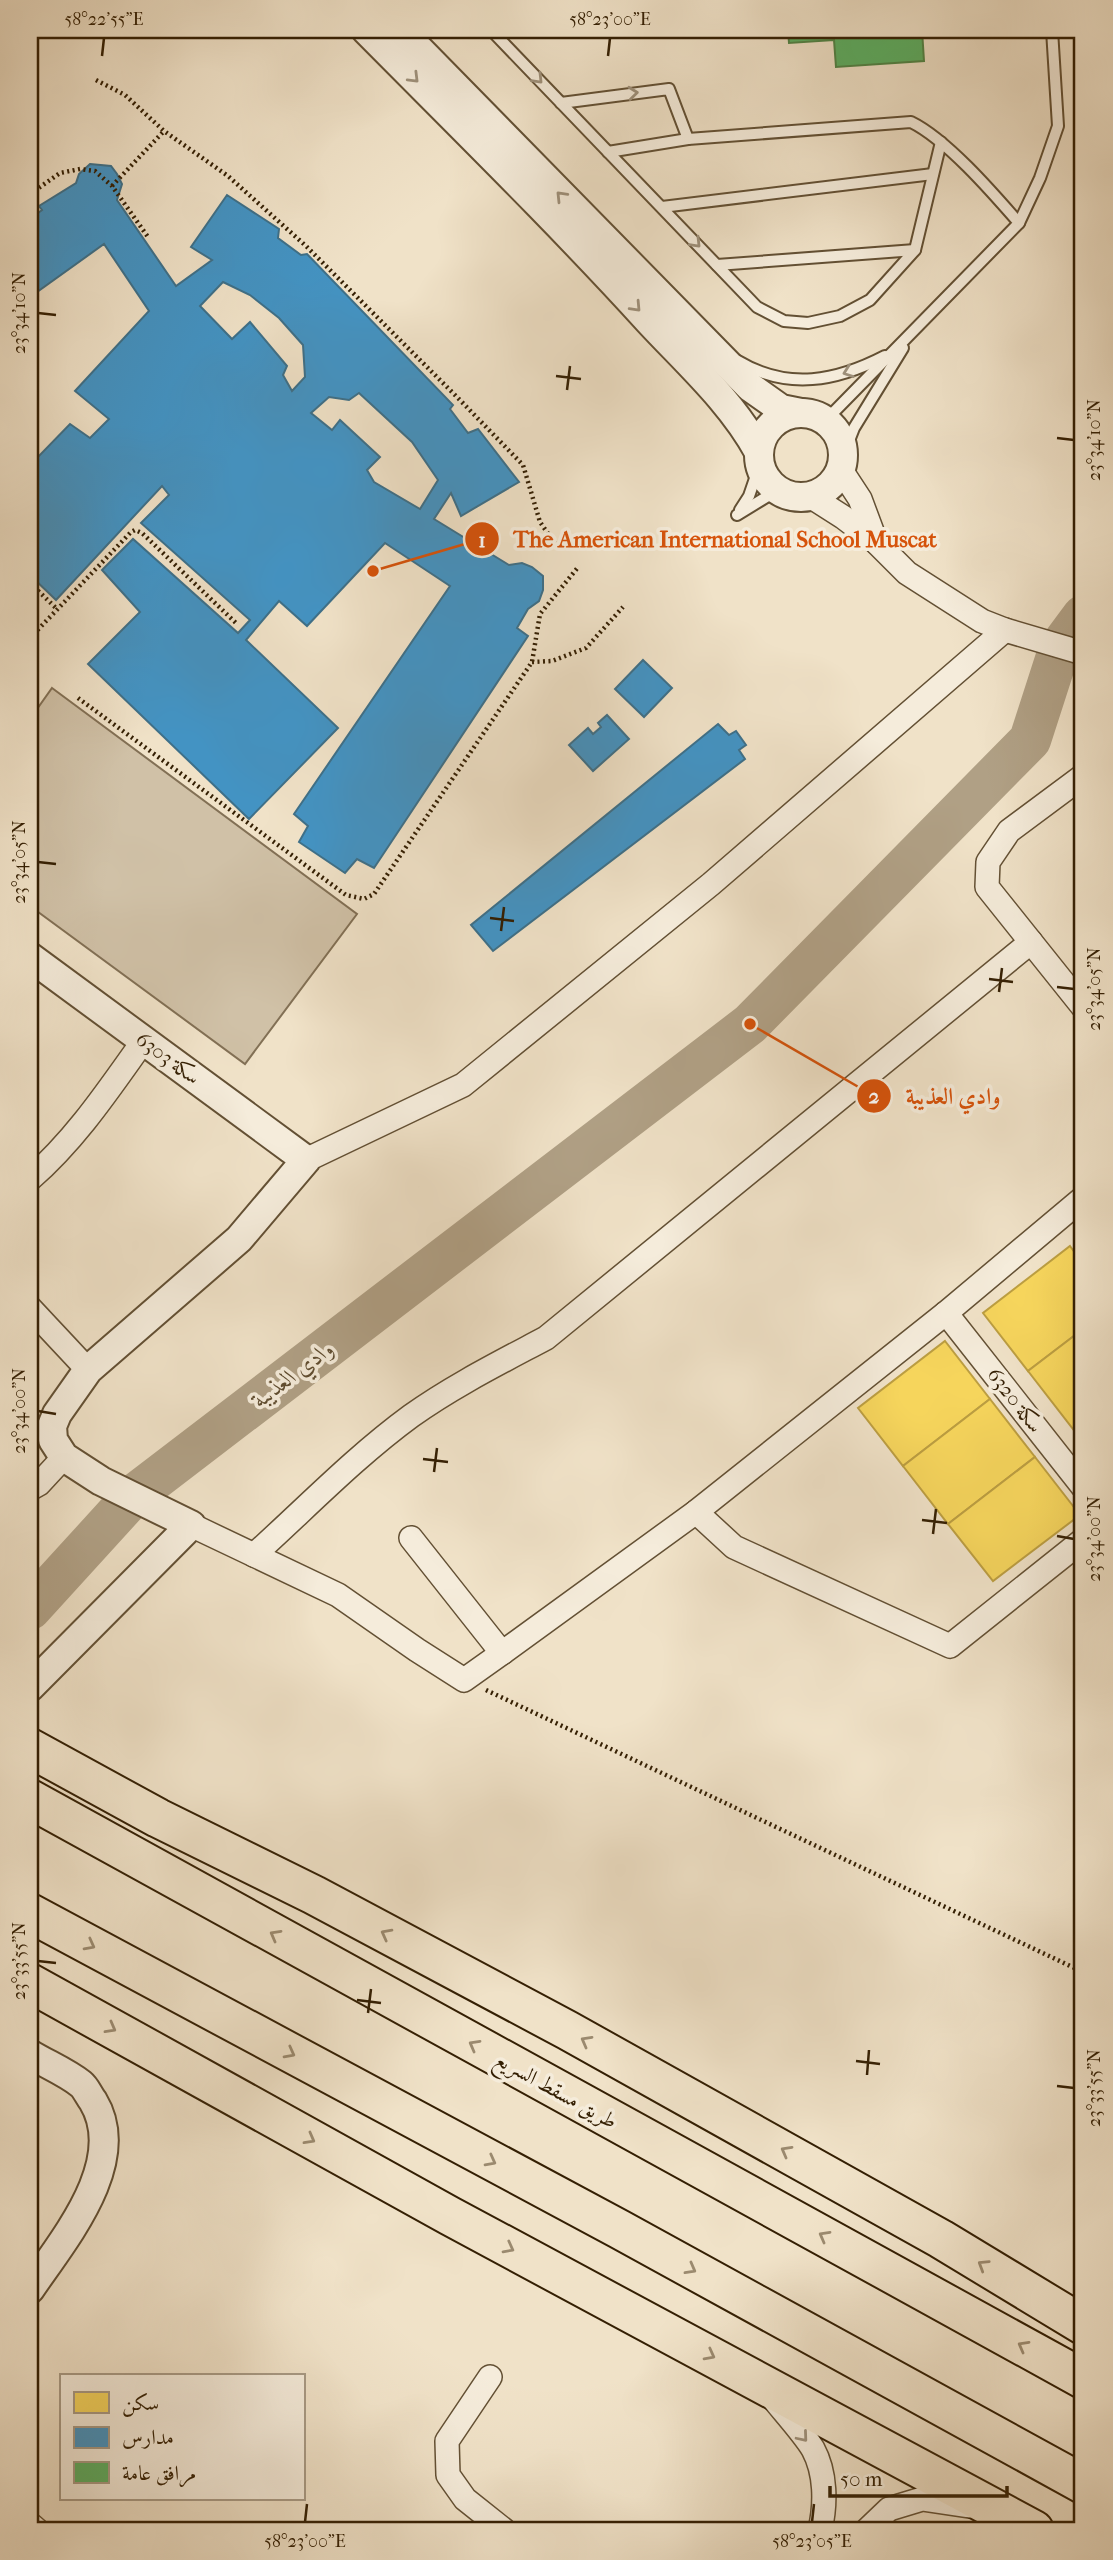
<svg xmlns="http://www.w3.org/2000/svg" width="1113" height="2560" font-family="'IM FELL French Canon',Amiri,serif">
  <rect width="100%" height="100%" fill="#f0e2c8"/>
  <filter id="stains"><feTurbulence type="fractalNoise" baseFrequency=".00286" numOctaves="4"/><feColorMatrix values="0 0 0 0 .2 0 0 0 0 .09 0 0 0 0 .02 0 0 0 .5 -.17"/></filter>
  <radialGradient id="worn" r=".72"><stop offset=".6" stop-color="#630" stop-opacity="0"/><stop offset="1" stop-color="#630" stop-opacity=".3"/></radialGradient>
  <polygon fill="#d0c1a7" stroke="#827055" stroke-width="2" points="52,688 357,914 245,1064 30,906 30,719"/>
  <g fill="#f6d55c" stroke="#bc9e41" stroke-width="2">
    <polygon points="1070,1246 1083,1264 1083,1329 1028,1371 983,1313"/>
    <polygon points="1083,1329 1083,1421 1073,1429 1028,1371"/>
    <polygon points="945,1341 990,1399 903,1466 858,1408"/>
    <polygon points="990,1399 1035,1457 948,1524 903,1466"/>
    <polygon points="1035,1457 1080,1515 993,1581 948,1524"/>
  </g>
  <g fill="#4393c3" stroke="#3e7089" stroke-width="2" fill-rule="evenodd">
    <path d="M90,164L111,166L117,174L122,184L117,200L176,286L212,260L191,247L227,195L279,229L278,238L301,255L307,254L453,405L450,409L468,433L478,429L519,482L461,516L451,493L434,519L509,565L522,563L532,567L543,576V590L539,601L528,609L517,628L528,636L374,868L357,859L345,873L299,842L308,826L294,814L450,586L385,543L307,626L279,601L246,640L338,728L249,819L88,664L140,612L102,570L133,539L238,633L250,620L141,523L169,495L162,486L56,600L30,575V449L39,456L70,424L90,438L109,419L75,391L149,311L104,244L30,297V219L42,210L39,206L76,183L79,174ZM223,282L250,295L279,318L303,345L305,377L292,391L283,375L287,366L250,322L232,339L200,306ZM359,393L412,442L438,480L420,509L374,482L367,470L380,457L340,420L332,430L311,413L329,397L349,400Z"/>
    <polygon points="643,660 672,688 644,717 615,689"/>
    <polygon points="607,715 629,739 593,771 569,745 588,728 593,734 601,727 598,723"/>
    <polygon points="718,724 729,735 736,731 746,745 739,750 745,759 493,951 471,925"/>
  </g>
  <polygon fill="#5aae61" stroke="#4f8345" stroke-width="2" points="788,30 922,30 924,61 836,67 834,40 789,43"/>
  <g fill="none" stroke-linecap="round" stroke-linejoin="round">
    <polyline stroke="#b0a085" stroke-width="42" points="30,1609 133,1496 750,1024 1030,740 1060,647 1083,616"/>
    <defs>
      <g id="service">
        <polyline points="491,30 757,307 784,321 808,323 840,316 870,300 915,250 941,142"/>
        <polyline points="561,103 669,89 688,139"/>
        <path d="M608,152L688,139L911,122C946,139 992,192 1019,223L825,421"/>
        <polyline points="662,207 933,174"/>
        <polyline points="1019,223 1040,178 1058,126 1052,30"/>
        <polyline points="717,265 915,250"/>
        <path d="M738,361C788,391 837,381 885,356"/>
        <polyline points="843,456 854,428 903,348"/>
        <polyline points="740,510 749,496 760,464"/>
        <polyline points="737,515 768,496 788,495"/>
      </g>
      <g id="minor">
        <polyline points="841,470 860,499 876,542"/>
        <polyline points="810,496 843,517 876,542 907,573 982,621 1005,630 1083,653"/>
        <polyline points="1083,776 1009,831 988,862 987,887 1083,1007"/>
        <polyline points="306,1160 463,1085 711,884 1005,630"/>
        <path d="M30,1179C76,1139 109,1089 144,1040"/>
        <polyline points="30,1308 88,1370"/>
        <polyline points="946,1313 1083,1487"/>
        <polyline points="30,1489 39,1484 64,1457"/>
        <polyline points="696,1512 734,1547 950,1646 1083,1540"/>
        <polyline points="191,1525 338,1595 417,1650 464,1680 502,1653"/>
        <polyline points="411,1538 502,1653 696,1512 946,1313 1083,1198"/>
        <path d="M254,1555C305,1509 355,1457 411,1416C453,1386 501,1362 546,1338L1031,942"/>
        <polyline points="490,2377 447,2441 448,2475 465,2499 504,2530"/>
        <path d="M772,2397C784,2412 804,2434 813,2449C826,2473 826,2504 820,2530"/>
        <polyline points="30,2524 37,2530"/>
        <polyline points="867,2530 889,2509 922,2499 969,2506"/>
      </g>
      <g id="tertiary">
        <path d="M366,30C461,126 558,221 649,321C687,362 732,402 759,452"/>
        <polyline points="400,30 750,387 781,409 801,413"/>
        <circle cx="801" cy="455" r="42"/>
        <polyline points="30,957 306,1160 239,1239 88,1370 57,1414 52,1426 53,1440 64,1457 101,1481 191,1525 30,1687"/>
        <path d="M30,2054C46,2064 66,2072 81,2084C86,2088 89,2096 93,2101C130,2162 63,2240 30,2289"/>
      </g>
      <g id="motorway">
        <polyline points="30,1748 158,1818 314,1895 567,2030 941,2239 1083,2325"/>
        <polyline points="30,1799 1083,2379"/>
        <polyline points="30,1913 619,2229 1083,2484"/>
        <polyline points="30,1983 450,2216 1034,2530"/>
      </g>
    </defs>
    <use href="#service" stroke="#635034" stroke-width="14"/>
    <use href="#minor" stroke="#635034" stroke-width="26"/>
    <use href="#tertiary" stroke="#635034" stroke-width="32"/>
    <use href="#motorway" stroke="#341f03" stroke-width="42"/>
    <g stroke="#341f03" stroke-width="4.5" stroke-dasharray="2 3.5" stroke-linecap="butt">
      <polyline points="96,80 125,95 164,131 228,176 306,246 457,397 523,465 540,522 556,545"/>
      <polyline points="112,186 164,131"/>
      <polyline points="30,194 60,173 80,169 95,171 112,186 148,237"/>
      <polyline points="30,583 57,609"/>
      <polyline points="30,638 131,532 135,530 142,533 237,624"/>
      <polyline points="532,662 552,661 586,648 623,607"/>
      <polyline points="78,698 346,895 364,899 374,894 532,662 540,614 579,566"/>
      <polyline points="486,1690 1083,1972"/>
    </g>
    <use href="#service" stroke="#f5ecdb" stroke-width="10"/>
    <use href="#minor" stroke="#f5ecdb" stroke-width="23"/>
    <use href="#tertiary" stroke="#f5ecdb" stroke-width="28"/>
    <use href="#motorway" stroke="#f0e2c8" stroke-width="38"/>
  </g>
  <defs><path id="oneway-chevron" d="M-2-3.5L2.5 0L-2 3.5" fill="none" stroke-width="1.6" stroke-linecap="round" stroke-linejoin="round" transform="scale(1.75)"/></defs>
  <g stroke="#9e907a">
    <use href="#oneway-chevron" transform="translate(414 78) rotate(45)"/>
    <use href="#oneway-chevron" transform="translate(538 79) rotate(46)"/>
    <use href="#oneway-chevron" transform="translate(633 93) rotate(-6)"/>
    <use href="#oneway-chevron" transform="translate(561 196) rotate(-134)"/>
    <use href="#oneway-chevron" transform="translate(696 243) rotate(46)"/>
    <use href="#oneway-chevron" transform="translate(636 307) rotate(47)"/>
    <use href="#oneway-chevron" transform="translate(848 372) rotate(160)"/>
    <use href="#oneway-chevron" transform="translate(803 2437) rotate(50)"/>
  </g>
  <g stroke="#9b8a6f">
    <use href="#oneway-chevron" transform="translate(386 1934) rotate(-152)"/>
    <use href="#oneway-chevron" transform="translate(275 1935) rotate(-151)"/>
    <use href="#oneway-chevron" transform="translate(90 1945) rotate(28)"/>
    <use href="#oneway-chevron" transform="translate(111 2028) rotate(29)"/>
    <use href="#oneway-chevron" transform="translate(586 2041) rotate(-151)"/>
    <use href="#oneway-chevron" transform="translate(474 2045) rotate(-151)"/>
    <use href="#oneway-chevron" transform="translate(290 2053) rotate(28)"/>
    <use href="#oneway-chevron" transform="translate(310 2139) rotate(29)"/>
    <use href="#oneway-chevron" transform="translate(786 2151) rotate(-151)"/>
    <use href="#oneway-chevron" transform="translate(491 2161) rotate(28)"/>
    <use href="#oneway-chevron" transform="translate(824 2236) rotate(-151)"/>
    <use href="#oneway-chevron" transform="translate(509 2248) rotate(28)"/>
    <use href="#oneway-chevron" transform="translate(983 2265) rotate(-148)"/>
    <use href="#oneway-chevron" transform="translate(691 2269) rotate(29)"/>
    <use href="#oneway-chevron" transform="translate(1023 2346) rotate(-151)"/>
    <use href="#oneway-chevron" transform="translate(710 2355) rotate(28)"/>
  </g>
  <path fill="none" stroke="#341f03" stroke-width="2.5" d="M102,56L104,38M608,56L610,38M38,313L56,315M556,376L581,379M567,390L570,366M1057,438L1074,440M38,862L56,864M490,918L514,921M501,931L504,907M989,979L1013,982M1057,987L1074,989M999,992L1002,968M38,1411L56,1414M423,1459L448,1462M434,1472L437,1448M922,1520L947,1523M933,1534L936,1509M1057,1536L1074,1539M38,1961L56,1963M357,2000L381,2003M368,2013L371,1989M856,2061L880,2064M867,2075L869,2050M1057,2086L1074,2088M305,2522L307,2504M812,2522L814,2504"/>
  <g text-anchor="middle" dominant-baseline="central" stroke-width="7" stroke-linejoin="round" paint-order="stroke">
    <g font-size="21" fill="#341f03" stroke="#f5ecdb">
      <text transform="translate(168 1058) rotate(36)">سكة 6303</text>
      <text transform="translate(1015 1400) rotate(52)">سكة 6320</text>
      <text transform="translate(556 2090) rotate(29)">طريق مسقط السريع</text>
    </g>
    <g font-size="23" font-style="italic" fill="#5f4c30" stroke="#f5ecdb">
      <text transform="translate(293 1374) rotate(-37)">وادي العذيبة</text>
    </g>
  </g>
  <path fill="none" stroke="#d6530b" stroke-width="2.5" d="M373 571L482 539M750 1024L874 1096"/>
  <g fill="#d6530b" stroke="#f5ecdb" stroke-width="2.5">
    <circle cx="373" cy="571" r="7"/>
    <circle cx="750" cy="1024" r="7"/>
    <circle cx="482" cy="539" r="18"/>
    <circle cx="874" cy="1096" r="18"/>
  </g>
  <g font-size="21" text-anchor="middle" font-weight="bold" fill="#fff">
    <text x="482" y="547">1</text>
    <text x="874" y="1103">2</text>
  </g>
  <g font-size="23" text-anchor="middle" font-weight="bold" fill="#d6530b" stroke="#f5ecdb" stroke-width="7" stroke-linejoin="round" paint-order="stroke">
    <text x="725" y="547">The American International School Muscat</text>
    <text x="953" y="1104">وادي العذيبة</text>
  </g>
  <rect width="1113" height="2560" fill="none" stroke="#f0e2c8" stroke-width="77"/>
  <rect x="60" y="2374" width="245" height="126" fill="#f5ecdb" stroke="#a89a85" stroke-width="2"/>
  <rect x="74" y="2392" width="35" height="21" fill="#f6d55c" stroke="#a89a85" stroke-width="2"/>
  <text x="122" y="2410" font-size="21" fill="#341f03">سكن</text>
  <rect x="74" y="2427" width="35" height="21" fill="#4393c3" stroke="#a89a85" stroke-width="2"/>
  <text x="122" y="2444" font-size="21" fill="#341f03">مدارس</text>
  <rect x="74" y="2462" width="35" height="21" fill="#5aae61" stroke="#a89a85" stroke-width="2"/>
  <text x="122" y="2480" font-size="21" fill="#341f03">مرافق عامة</text>
  <path d="M830 2486v10h177v-10" fill="none" stroke="#341f03" stroke-width="3.5"/>
  <text x="840" y="2486" font-size="21" fill="#341f03" stroke="#f5ecdb" stroke-width="5" paint-order="stroke">50 m</text>
  <rect x="38" y="38" width="1036" height="2484" fill="none" stroke="#341f03" stroke-width="2.5"/>
  <g font-size="18" text-anchor="middle" fill="#341f03">
    <text x="104" y="25">58°22'55"E</text>
    <text x="610" y="25">58°23'00"E</text>
    <text transform="translate(19 313) rotate(-90)" y="6">23°34'10"N</text>
    <text transform="translate(1094 440) rotate(-90)" y="6">23°34'10"N</text>
    <text transform="translate(19 862) rotate(-90)" y="6">23°34'05"N</text>
    <text transform="translate(1094 989) rotate(-90)" y="6">23°34'05"N</text>
    <text transform="translate(19 1411) rotate(-90)" y="6">23°34'00"N</text>
    <text transform="translate(1094 1539) rotate(-90)" y="6">23°34'00"N</text>
    <text transform="translate(19 1961) rotate(-90)" y="6">23°33'55"N</text>
    <text transform="translate(1094 2088) rotate(-90)" y="6">23°33'55"N</text>
    <text x="305" y="2547">58°23'00"E</text>
    <text x="812" y="2547">58°23'05"E</text>
  </g>
  <rect width="100%" height="100%" filter="url(#stains)"/>
  <rect width="100%" height="100%" fill="url(#worn)"/>
</svg>
